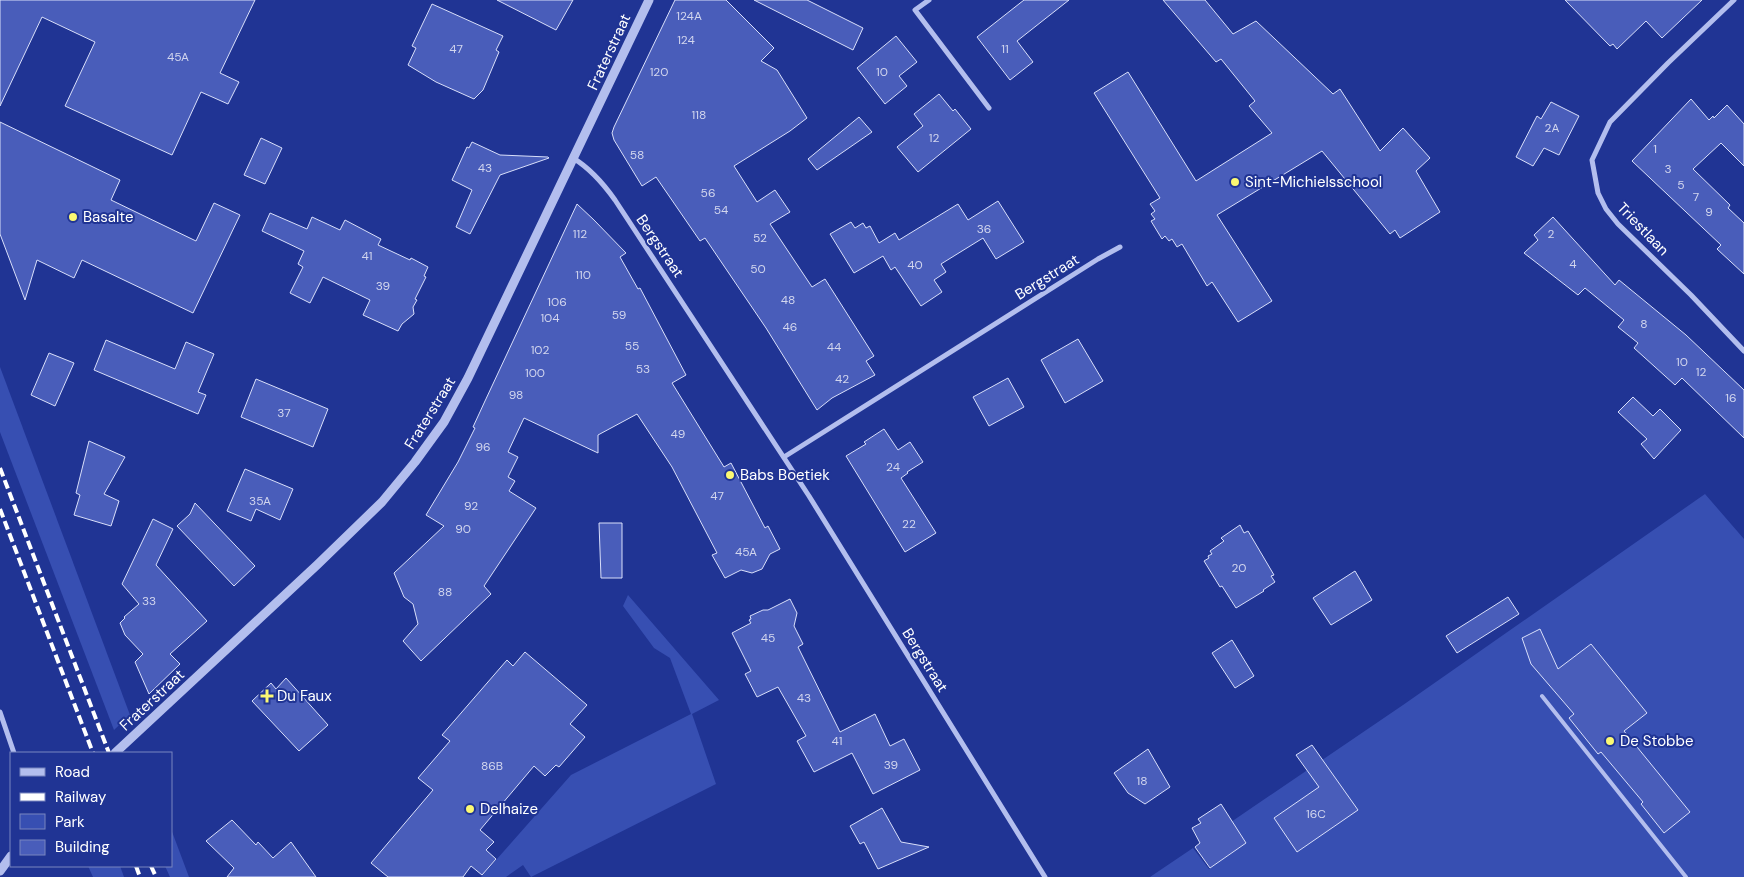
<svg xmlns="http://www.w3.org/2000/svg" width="1744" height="877" font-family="'DM Sans',sans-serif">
  <rect width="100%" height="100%" fill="#203494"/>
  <g fill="#374fb2">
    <polygon points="0,367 130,715 114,730 0,432"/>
    <polygon points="1705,494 1744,539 1744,877 1150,877 1193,848 1209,869 1246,843 1231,822 1403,705"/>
    <polygon points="628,595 719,700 692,714 716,784 531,877 523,865 506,877 481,877 571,775 691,714 670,658 654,648 623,606"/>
    <polygon points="171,829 189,877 170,877 165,866 171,866"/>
    <polygon points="88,866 120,866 124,877 93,877"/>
  </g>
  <g fill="#495dba" stroke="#d9dffa">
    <polygon points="0,0 255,0 220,73 239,82 228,104 201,92 172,155 65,106 95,42 42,17 0,106"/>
    <polygon points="497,0 573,0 556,30"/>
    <polygon points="675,0 726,0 774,48 761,61 777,70 807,118 790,131 734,166 757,202 775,190 790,212 770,224 812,287 825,279 874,356 866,361 875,375 832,398 817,410 766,328 705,238 700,241 656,177 642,186 614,140 612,133 614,127"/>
    <polygon points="754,0 807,0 863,28 853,50"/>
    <polygon points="1024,0 1069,0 1017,41 1033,62 1010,80 977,37"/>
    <polygon points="1163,0 1205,0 1233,34 1256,21 1333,94 1340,89 1380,151 1403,128 1430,158 1416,171 1440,212 1400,238 1395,230 1390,234 1322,151 1217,215 1272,301 1238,322 1212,282 1207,286 1182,244 1177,247 1172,239 1169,241 1165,236 1162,239 1151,221 1155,219 1151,214 1155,211 1150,204 1160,198 1094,93 1128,72 1196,181 1272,133 1249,106 1255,101 1221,59 1216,62"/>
    <polygon points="1565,0 1702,0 1662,38 1646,21 1617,49 1613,44 1610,46"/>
    <polygon points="432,4 503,36 496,50 499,52 483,90 474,99 436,82 408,65 416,48 412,46"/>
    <polygon points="896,36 917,62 899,76 907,86 885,104 857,68"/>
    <polygon points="939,94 953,111 955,109 971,129 918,172 897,147 923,126 914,114"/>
    <polygon points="1691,99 1709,120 1713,116 1714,118 1727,105 1744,124 1744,166 1721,143 1693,169 1730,205 1728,208 1744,223 1744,274 1717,249 1721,245 1632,161"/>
    <polygon points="1551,102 1579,116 1559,155 1544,148 1533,166 1516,157 1537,116 1541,119"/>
    <polygon points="859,117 872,132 817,170 808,159"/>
    <polygon points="0,122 120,180 111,200 196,241 214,203 240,215 193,313 82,260 74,278 37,260 25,300 0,234"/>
    <polygon points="261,138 282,148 265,184 244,175"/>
    <polygon points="472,142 500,155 548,157 549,158 500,175 470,234 456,227 472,190 452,180 467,147 469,148"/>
    <polygon points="998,201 1024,242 996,259 983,238 941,264 946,272 934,280 942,292 921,306 895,267 891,270 883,256 854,273 830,234 851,222 855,228 863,223 866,228 870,226 879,243 895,233 899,240 958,204 968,220"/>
    <polygon points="577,204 594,220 626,253 620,257 638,289 640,288 686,375 672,383 724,467 731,463 765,528 768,526 780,549 770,554 762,569 752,573 741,570 725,578 712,555 717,553 672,467 637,414 598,435 598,453 524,418 508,452 518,457 508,477 515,481 509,491 536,508 484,586 491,594 421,661 403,641 418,624 413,604 404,597 394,573 444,526 426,515 458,462 475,428 473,427 485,401"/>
    <polygon points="270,213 307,229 312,217 340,230 345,220 381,239 378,245 410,260 411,258 428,267 424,276 426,277 415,299 417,300 413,307 414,314 402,324 398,331 363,315 370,300 323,277 310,303 290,293 303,267 298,264 304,251 262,231"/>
    <polygon points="1553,217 1615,285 1619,280 1686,335 1744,390 1744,438 1682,378 1675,385 1634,348 1638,343 1618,327 1624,320 1585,288 1578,295 1524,253 1538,240 1534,235"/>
    <polygon points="1078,339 1103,381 1065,403 1041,360"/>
    <polygon points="106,340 175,369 186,342 214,354 198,392 206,395 198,414 94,370"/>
    <polygon points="49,353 74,363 55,406 31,395"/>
    <polygon points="1008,378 1024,407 989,426 973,397"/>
    <polygon points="256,379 328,409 313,447 241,417"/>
    <polygon points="1633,397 1653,416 1660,409 1681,430 1654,459 1641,444 1647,439 1618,412"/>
    <polygon points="884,429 898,450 910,442 923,462 907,472 908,473 901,478 936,533 905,552 846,456 866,444 864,442"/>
    <polygon points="89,441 125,457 104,494 119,501 111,526 74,515 80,495 76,493"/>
    <polygon points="245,469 293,489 280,520 256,509 251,521 227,511"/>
    <polygon points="195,503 255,566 234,586 177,526 190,514"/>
    <polygon points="153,519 173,529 156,565 207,621 170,654 180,664 149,694 135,662 143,654 125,635 120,623 125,618 124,617 139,604 122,584"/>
    <polygon points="599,523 622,523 622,578 601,578"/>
    <polygon points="1240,525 1244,533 1248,531 1274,575 1271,576 1275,582 1263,590 1264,591 1236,608 1222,586 1220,587 1204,561 1209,558 1208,556 1212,554 1210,551 1224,541 1221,538"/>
    <polygon points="1355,571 1372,600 1331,625 1313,598"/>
    <polygon points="1508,597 1519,614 1457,653 1446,636"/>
    <polygon points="790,599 797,613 794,626 803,644 798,647 840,732 875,714 890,746 904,739 920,770 873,794 852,753 814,772 797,741 806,736 778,687 757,697 745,674 751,671 732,633 751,623 749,620 751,619 750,616 763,610 768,610"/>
    <polygon points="1540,629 1558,669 1591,644 1647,713 1624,731 1690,812 1664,833 1641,804 1643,802 1601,752 1598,754 1569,718 1574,714 1531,664 1522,638"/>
    <polygon points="1232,640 1254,676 1235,688 1212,653"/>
    <polygon points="525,652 587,705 570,724 585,737 559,767 556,765 545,776 534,766 480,830 494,842 486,850 496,859 482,875 471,866 463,877 388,877 371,863 433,790 418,778 450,741 442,735 507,660 513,666"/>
    <polygon points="286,678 328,725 299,751 252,701 271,683 276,689"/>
    <polygon points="1312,745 1358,810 1297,852 1274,818 1319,787 1296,755"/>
    <polygon points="1148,749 1170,787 1145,804 1128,793 1114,773"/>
    <polygon points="1221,804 1246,843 1210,868 1195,847 1200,843 1192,828 1201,823 1198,819"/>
    <polygon points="882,808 901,842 929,847 878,869 864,842 860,844 850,826"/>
    <polygon points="232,820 256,845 258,842 273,858 291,842 316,877 227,877 234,868 206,841"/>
  </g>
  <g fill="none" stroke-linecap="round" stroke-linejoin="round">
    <polyline stroke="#b3beee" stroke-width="4" points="1542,696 1686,877"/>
    <g stroke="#b3beee" stroke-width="5">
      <polyline points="929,0 915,10 989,108"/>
      <polyline points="1734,0 1668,63 1610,122 1592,160 1598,193 1606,209 1618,224 1691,295 1744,351"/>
      <path d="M573,158C591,169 603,183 615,200L809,496L1045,877"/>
      <polyline points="784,457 1098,259 1120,247"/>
      <polyline points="0,712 14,753"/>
    </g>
    <g stroke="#b3beee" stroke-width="9">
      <polyline points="115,753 317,565 382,502 415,462 444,422 468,378 649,0"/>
      <polyline points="0,871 11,856"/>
    </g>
    <g stroke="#fff" stroke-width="4" stroke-dasharray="9 4" stroke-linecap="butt">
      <polyline points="0,468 109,753"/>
      <polyline points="0,509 93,753"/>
      <polyline points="136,866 140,877"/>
      <polyline points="151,866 156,877"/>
    </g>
  </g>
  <g fill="#fbf873" stroke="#203494" stroke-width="2">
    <circle cx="1235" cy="182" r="5"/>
    <circle cx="73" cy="217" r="5"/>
    <circle cx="730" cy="475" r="5"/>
    <path d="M264.5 688.5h5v5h5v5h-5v5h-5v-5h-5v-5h5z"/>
    <circle cx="1610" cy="741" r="5"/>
    <circle cx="470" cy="809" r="5"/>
  </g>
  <g text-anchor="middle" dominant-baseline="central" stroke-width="4" stroke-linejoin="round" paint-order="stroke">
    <g font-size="12" fill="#d2d6ee">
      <text x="689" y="16">124A</text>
      <text x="686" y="40">124</text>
      <text x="456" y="49">47</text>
      <text x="1005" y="49">11</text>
      <text x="178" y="57">45A</text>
      <text x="659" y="72">120</text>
      <text x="882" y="72">10</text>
      <text x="699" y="115">118</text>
      <text x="1552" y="128">2A</text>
      <text x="934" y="138">12</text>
      <text x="1655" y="149">1</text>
      <text x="637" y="155">58</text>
      <text x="485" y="168">43</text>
      <text x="1668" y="169">3</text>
      <text x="1681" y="185">5</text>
      <text x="708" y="193">56</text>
      <text x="1696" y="197">7</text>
      <text x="721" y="210">54</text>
      <text x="1709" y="212">9</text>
      <text x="984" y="229">36</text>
      <text x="580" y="234">112</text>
      <text x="1551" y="234">2</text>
      <text x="760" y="238">52</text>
      <text x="367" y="256">41</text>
      <text x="1573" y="264">4</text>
      <text x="915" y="265">40</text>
      <text x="758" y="269">50</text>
      <text x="583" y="275">110</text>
      <text x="383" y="286">39</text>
      <text x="788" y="300">48</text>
      <text x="557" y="302">106</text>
      <text x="619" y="315">59</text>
      <text x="550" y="318">104</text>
      <text x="1644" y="324">8</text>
      <text x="790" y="327">46</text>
      <text x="632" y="346">55</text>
      <text x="834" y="347">44</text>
      <text x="540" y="350">102</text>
      <text x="1682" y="362">10</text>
      <text x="643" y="369">53</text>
      <text x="1701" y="372">12</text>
      <text x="535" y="373">100</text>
      <text x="842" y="379">42</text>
      <text x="516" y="395">98</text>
      <text x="1731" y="398">16</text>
      <text x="284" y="413">37</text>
      <text x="678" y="434">49</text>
      <text x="483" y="447">96</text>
      <text x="893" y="467">24</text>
      <text x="717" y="496">47</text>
      <text x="260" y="501">35A</text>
      <text x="471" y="506">92</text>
      <text x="909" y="524">22</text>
      <text x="463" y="529">90</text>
      <text x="746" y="552">45A</text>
      <text x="1239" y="568">20</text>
      <text x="445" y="592">88</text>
      <text x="149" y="601">33</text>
      <text x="768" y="638">45</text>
      <text x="804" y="698">43</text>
      <text x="837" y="741">41</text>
      <text x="891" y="765">39</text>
      <text x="492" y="766">86B</text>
      <text x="1142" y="781">18</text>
      <text x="1316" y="814">16C</text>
    </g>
    <g font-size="15" fill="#fff" stroke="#203494">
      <text transform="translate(609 52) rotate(-65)">Fraterstraat</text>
      <text transform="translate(1643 229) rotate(46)">Triestlaan</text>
      <text transform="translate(660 246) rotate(56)">Bergstraat</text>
      <text transform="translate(1047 277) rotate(-32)">Bergstraat</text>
      <text transform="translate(430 413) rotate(-58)">Fraterstraat</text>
      <text transform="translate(925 660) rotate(58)">Bergstraat</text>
      <text transform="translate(152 700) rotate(-43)">Fraterstraat</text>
    </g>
    <g font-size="15" fill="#fff" stroke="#203494" text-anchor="start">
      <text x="1245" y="182">Sint-Michielsschool</text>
      <text x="83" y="217">Basalte</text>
      <text x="740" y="475">Babs Boetiek</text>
      <text x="277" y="696">Du Faux</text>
      <text x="1620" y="741">De Stobbe</text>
      <text x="480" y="809">Delhaize</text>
    </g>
  </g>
  <rect x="10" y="752" width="162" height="115" fill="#203494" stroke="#7985bf"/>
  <rect x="20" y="768" width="25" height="8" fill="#b3beee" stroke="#7985bf"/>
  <text x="55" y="777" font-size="15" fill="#ffffff">Road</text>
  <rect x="20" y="793" width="25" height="8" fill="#ffffff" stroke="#7985bf"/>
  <text x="55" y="802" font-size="15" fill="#ffffff">Railway</text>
  <rect x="20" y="814" width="25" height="15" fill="#374fb2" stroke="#7985bf"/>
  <text x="55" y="827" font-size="15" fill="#ffffff">Park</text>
  <rect x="20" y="840" width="25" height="15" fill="#495dba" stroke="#7985bf"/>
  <text x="55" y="852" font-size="15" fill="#ffffff">Building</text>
</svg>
